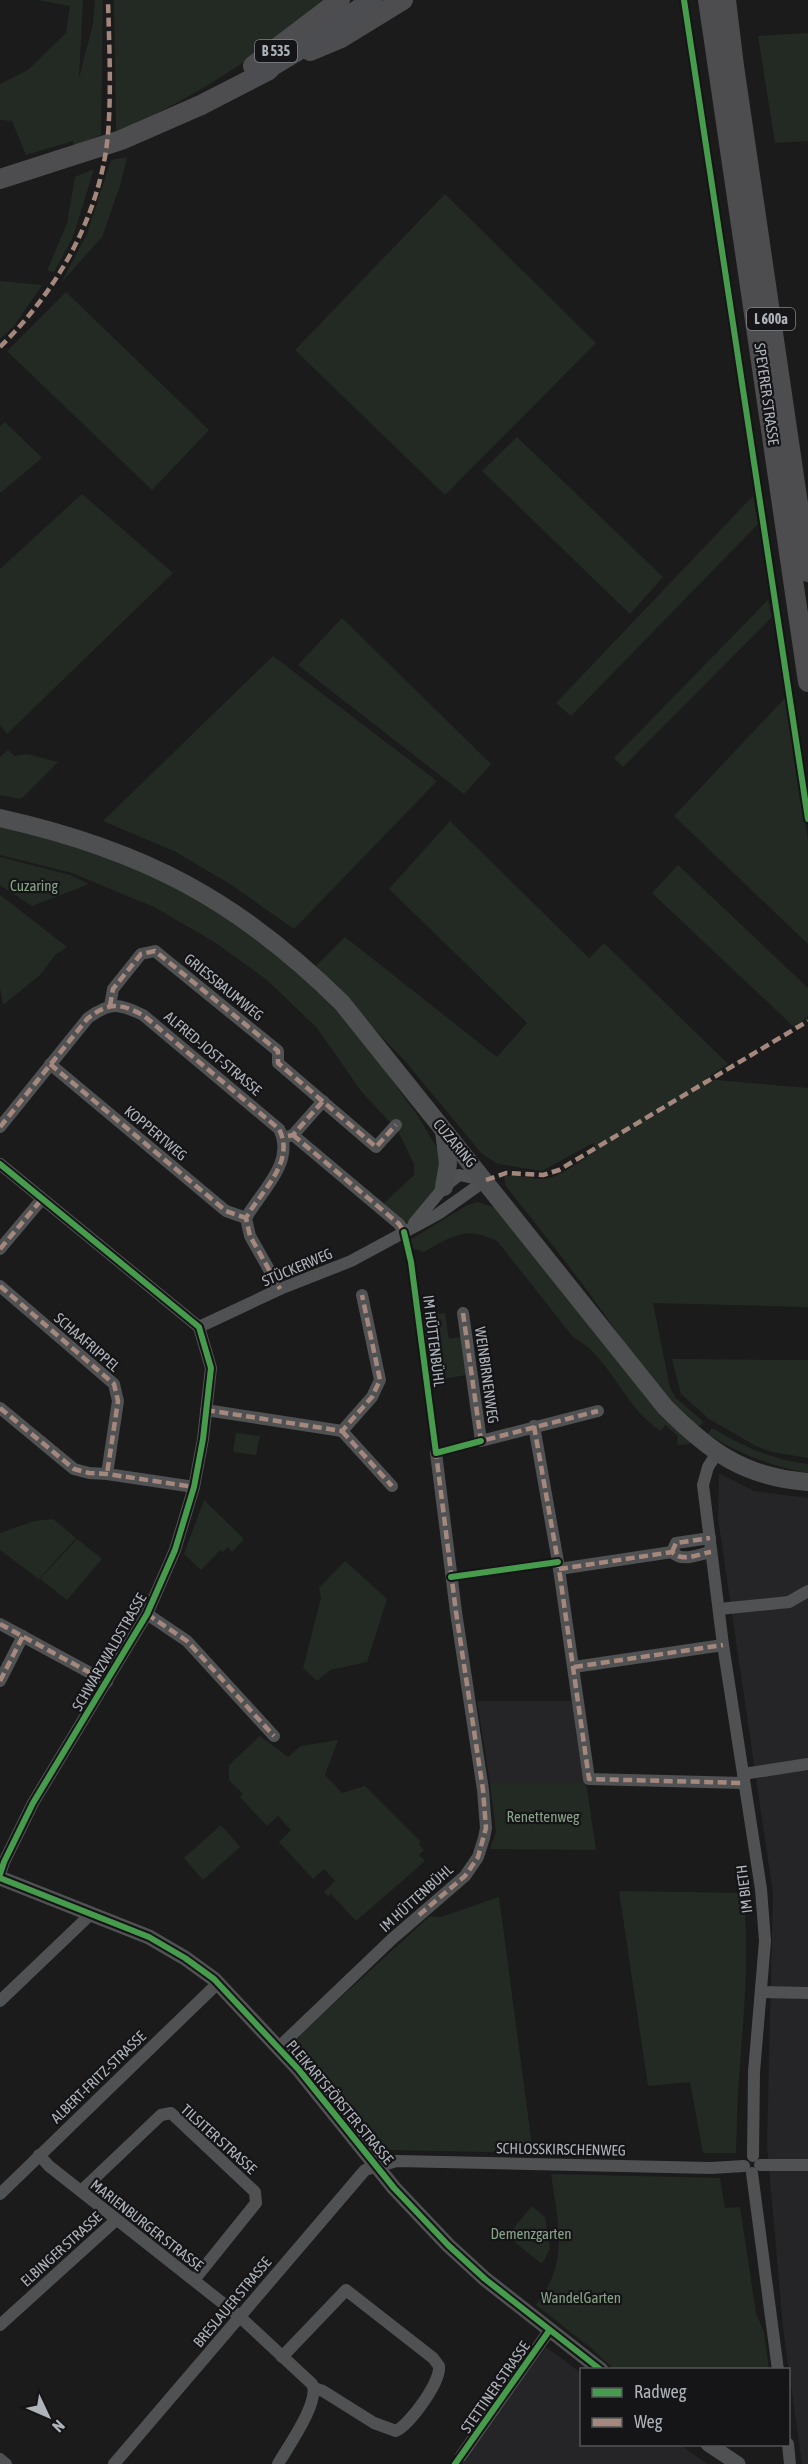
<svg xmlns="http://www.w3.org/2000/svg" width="808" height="2464" font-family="'Asap Condensed',sans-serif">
  <rect width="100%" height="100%" fill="#1b1b1b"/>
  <g fill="#252527">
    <polygon points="719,1473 754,1491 808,1498 808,2464 802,2464 783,2328 767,2144 773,1894 718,1518"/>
    <polygon points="477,1701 574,1701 586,1783 490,1783"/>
    <polygon points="546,2347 581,2373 582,2444 681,2445 707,2464 460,2464"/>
  </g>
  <g fill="#232a24">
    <polygon points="37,0 83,0 79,78 93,24 95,0 103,0 101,135 74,146 73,141 26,155 12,121 0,120 0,84 28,70 66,33 70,6"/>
    <path d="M114,0H328C262,52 195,100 116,131Z"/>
    <polygon points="808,33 808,141 775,143 758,36"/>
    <polygon points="127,157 120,186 102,237 61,283 87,234 111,160"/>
    <polygon points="94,169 73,237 54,272 47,271 67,223 75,177"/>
    <polygon points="445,194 596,343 445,495 295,350"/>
    <polygon points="0,281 42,285 14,326 0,339"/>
    <polygon points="66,292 209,430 152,490 7,351"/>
    <polygon points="5,422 42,458 0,493 0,426"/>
    <polygon points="517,437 663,577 630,614 482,471"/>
    <polygon points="82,494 173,573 7,734 0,725 0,569"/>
    <polygon points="753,496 758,524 571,716 556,703"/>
    <polygon points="768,600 772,617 623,767 614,758"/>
    <polygon points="342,618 491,764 464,794 298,665"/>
    <polygon points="273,656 437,781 294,929 230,884 176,852 103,821"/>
    <polygon points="785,698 808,840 808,944 674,816"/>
    <polygon points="8,750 15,756 27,754 58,762 21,799 0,795 0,757"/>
    <path d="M450,821L589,958L604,943L728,1064L705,1079L808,1088V1307L653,1303L670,1388L676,1398L704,1422L698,1427C654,1388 624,1341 589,1293C562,1256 533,1221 505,1185L504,1176C518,1174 529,1179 542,1179C557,1180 584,1158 597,1150L593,1143L542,1171L498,1164L482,1154L405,1061L315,967L345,937L497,1057L527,1023L389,889Z"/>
    <polygon points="0,823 139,866 240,924 310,984 354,1028 418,1116 440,1153 441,1164 435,1192 405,1228 382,1205 414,1175 414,1164 398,1131 361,1091 317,1028 267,980 216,943 154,907 72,873 0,855"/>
    <polygon points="0,857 70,875 89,884 32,906 0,885"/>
    <polygon points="678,865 808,988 808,1016 794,1027 652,893"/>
    <polygon points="0,895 67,947 56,954 40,975 3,1005 0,988"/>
    <path d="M477,1202L493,1207L500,1213L648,1400L691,1441L689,1444L677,1445L678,1436L665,1425L661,1431C630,1412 615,1372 589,1348C584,1344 578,1340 573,1337L498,1242C468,1225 451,1236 424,1252L412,1248L410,1240L466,1206Z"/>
    <polygon points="445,1313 449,1339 461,1337 466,1375 432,1381 422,1316"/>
    <polygon points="672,1359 808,1360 808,1458 772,1452 756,1446 709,1419 681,1394"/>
    <path d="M712,1428C742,1446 773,1460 808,1464V1473C771,1466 739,1454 708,1434Z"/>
    <polygon points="236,1433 260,1436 256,1455 233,1452"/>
    <polygon points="204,1500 244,1539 232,1552 228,1547 223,1552 220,1550 201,1570 184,1554"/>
    <polygon points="53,1519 76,1538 39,1579 0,1550 0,1533 34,1521"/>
    <polygon points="77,1539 102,1559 67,1600 40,1579"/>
    <polygon points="345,1561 387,1599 367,1662 330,1670 317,1681 303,1668 321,1598 319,1588"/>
    <polygon points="260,1736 288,1757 301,1746 338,1740 325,1775 342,1793 365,1786 421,1842 419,1844 424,1850 419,1855 425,1861 356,1921 331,1894 328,1896 324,1892 335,1881 324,1869 313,1879 279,1842 291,1830 278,1816 267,1826 240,1797 243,1794 229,1780 229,1765"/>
    <polygon points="490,1783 586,1783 596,1850 490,1849 496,1832"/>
    <polygon points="221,1825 240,1847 203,1880 184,1858"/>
    <path d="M619,1891L743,1893C750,1951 744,2008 740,2066C737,2095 737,2124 736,2153H703L690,2082L648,2086Z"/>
    <polygon points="499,1897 533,2153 390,2150 376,2146 292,2045 294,2040 430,1916 441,1917"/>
    <path d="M551,2174L720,2178L725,2208L740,2207L756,2313L764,2332L769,2369H614L591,2348L536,2305C570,2261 558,2225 551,2174Z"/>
    <polygon points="532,2206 545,2217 550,2249 542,2264 507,2236"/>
  </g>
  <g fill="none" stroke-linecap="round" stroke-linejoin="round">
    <g stroke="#505153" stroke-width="12">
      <polyline points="110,1006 113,989 141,954 155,951 278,1051 278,1063 376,1147 396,1125"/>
      <polyline points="50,1064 226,1211 246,1218"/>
      <path d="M0,1127L88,1018C110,1002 119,1003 143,1015L279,1129C296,1162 261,1191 246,1218L250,1236L280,1289"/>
      <polyline points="293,1135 399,1224 404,1232"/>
      <polyline points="286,1137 293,1135 323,1101"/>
      <polyline points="0,1164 199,1327 211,1368 203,1439 194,1487 175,1550 147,1614 33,1803 4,1862 0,1874"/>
      <polyline points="414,1223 444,1187 459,1175 483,1180"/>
      <polyline points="0,1249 42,1199"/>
      <polyline points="0,1286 114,1384 118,1401 107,1474"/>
      <polyline points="463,1313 481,1441 598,1411"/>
      <polyline points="199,1327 280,1289 351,1261 438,1214 486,1180"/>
      <polyline points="0,1408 74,1469 89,1473 107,1474 194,1487"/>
      <polyline points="206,1410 342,1431 372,1397 380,1380 362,1295"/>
      <polyline points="534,1426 558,1562 589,1779 744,1783"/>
      <polyline points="342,1431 392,1486"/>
      <polyline points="717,1453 708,1467 703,1485 723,1645 761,1889 765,1941 754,2072 753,2156"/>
      <polyline points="672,1552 676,1543 710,1538"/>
      <path d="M559,1569L672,1552C683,1563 698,1554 711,1552"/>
      <polyline points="719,1609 789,1602 808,1591"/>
      <polyline points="147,1614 187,1641 274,1736"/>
      <polyline points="0,1624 107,1682"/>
      <polyline points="574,1667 723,1645"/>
      <polyline points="0,1681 23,1636"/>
      <polyline points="743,1774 808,1764"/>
      <polyline points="761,1992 808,1993"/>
      <polyline points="0,2001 91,1914"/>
      <polyline points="279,2047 392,1939 465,1876 478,1857 484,1838 486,1828 483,1790 456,1612 436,1453"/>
      <path d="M39,2155L49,2166L239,2316L312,2384C321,2401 287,2448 278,2464"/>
      <polyline points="760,2165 808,2165"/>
      <polyline points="752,2173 778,2370"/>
      <polyline points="81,2191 161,2115 171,2113 255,2192 256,2203 194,2280"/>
      <polyline points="0,2194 218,1983"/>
      <polyline points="0,2325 116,2220"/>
      <path d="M282,2357L346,2290L433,2358L439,2366C441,2382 410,2424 396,2431L374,2423L323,2391L314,2388"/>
      <polyline points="788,2444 790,2464"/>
      <polyline points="461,2456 549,2331"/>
      <polyline points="0,2459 6,2464"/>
      <polyline points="114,2464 365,2170 397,2161 711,2168 744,2166"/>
    </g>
    <g stroke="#505153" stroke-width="15">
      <polyline points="0,1878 149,1937 185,1958 214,1979 299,2070 394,2188 448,2245 485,2279 601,2370"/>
      <polyline points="708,2444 738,2464"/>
    </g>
    <g stroke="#4e4f51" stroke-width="18">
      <path d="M0,818C143,850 238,900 342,1003L665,1407C709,1451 743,1477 808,1482"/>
      <polyline points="444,1187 448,1164 444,1131"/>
    </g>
    <g stroke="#4d4d4f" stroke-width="20">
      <polyline points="708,0 808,682"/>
      <polyline points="726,0 734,66 808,572"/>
      <polyline points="310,51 341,38 403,0"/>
      <polyline points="253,66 340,0"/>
      <polyline points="0,179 121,140 201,105 269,70"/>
    </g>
    <polyline stroke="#4c4d50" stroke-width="21" points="255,76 331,30 372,0"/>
    <g stroke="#a5887d" stroke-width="4.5" stroke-dasharray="9 4.5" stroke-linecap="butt">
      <path d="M0,347C61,287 106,206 109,118C111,79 109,39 108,0"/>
      <polyline points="110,1006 113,989 141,954 155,951 278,1051 278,1063 376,1147 396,1125"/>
      <polyline points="50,1064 226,1211 246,1218"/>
      <path d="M0,1127L88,1018C110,1002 119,1003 143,1015L279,1129C296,1162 261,1191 246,1218L250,1236L280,1289"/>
      <polyline points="293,1135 399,1224 404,1232"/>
      <polyline points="288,1136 293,1135 323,1101"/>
      <polyline points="486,1180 506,1173 543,1175 559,1170 808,1021"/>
      <polyline points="0,1249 42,1199"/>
      <polyline points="0,1286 114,1384 118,1401 107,1474"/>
      <polyline points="463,1313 481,1441 598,1411"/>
      <polyline points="0,1408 74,1469 89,1473 107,1474 194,1487"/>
      <polyline points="206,1410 342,1431 372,1397 380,1380 362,1295"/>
      <polyline points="534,1426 558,1562 589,1779 744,1783"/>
      <polyline points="342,1431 392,1486"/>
      <polyline points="672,1552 676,1543 710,1538"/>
      <path d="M559,1569L672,1552C683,1563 698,1554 711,1552"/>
      <polyline points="147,1614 187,1641 274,1736"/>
      <polyline points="0,1624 107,1682"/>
      <polyline points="574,1667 723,1645"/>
      <polyline points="0,1681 23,1636"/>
      <polyline points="419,1915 465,1876 472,1866 478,1857 486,1828 483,1790 456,1612 436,1453"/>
    </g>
    <defs>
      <g id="cycleway">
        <polyline points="684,0 808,819"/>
        <polyline points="0,1164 199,1327 211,1368 203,1439 194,1487 175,1550 147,1614 33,1803 4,1862 0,1874"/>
        <polyline points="404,1232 411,1262 436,1453 481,1441"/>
        <polyline points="451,1577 558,1562"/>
        <polyline points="0,1878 149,1937 185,1958 214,1979 299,2070 394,2188 448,2245 485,2279 601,2370"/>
        <polyline points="455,2464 549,2331"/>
      </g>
    </defs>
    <use href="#cycleway" stroke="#151517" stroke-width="10"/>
    <use href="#cycleway" stroke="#469c4c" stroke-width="6"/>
  </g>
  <g text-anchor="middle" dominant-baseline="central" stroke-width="4.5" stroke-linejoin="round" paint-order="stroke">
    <g fill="#151517" stroke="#808489" stroke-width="1.5">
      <rect x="255" y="40" width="42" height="22" rx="4.5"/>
      <rect x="747" y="308" width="48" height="22" rx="4.5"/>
    </g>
    <g font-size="14" font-weight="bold" fill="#aeb3ba">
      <text x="276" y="51">B 535</text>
      <text x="771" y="319">L 600a</text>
    </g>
    <g font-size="15" fill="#aeb3ba" stroke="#151517">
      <text transform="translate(767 394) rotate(82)">SPEYERER STRASSE</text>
      <text transform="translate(224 987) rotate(39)">GRIESSBAUMWEG</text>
      <text transform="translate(213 1053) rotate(40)">ALFRED-JOST-STRASSE</text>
      <text transform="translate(156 1133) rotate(40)">KOPPERTWEG</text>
      <text transform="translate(455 1143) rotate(50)">CUZARING</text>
      <text transform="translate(297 1267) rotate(-23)">STÜCKERWEG</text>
      <text transform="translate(434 1341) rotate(83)">IM HÜTTENBÜHL</text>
      <text transform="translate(87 1342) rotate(41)">SCHAAFRIPPEL</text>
      <text transform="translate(487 1375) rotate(82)">WEINBIRNENWEG</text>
      <text transform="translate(109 1652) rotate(-60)">SCHWARZWALDSTRASSE</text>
      <text transform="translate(744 1889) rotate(-97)">IM BIETH</text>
      <text transform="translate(416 1898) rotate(-42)">IM HÜTTENBÜHL</text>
      <text transform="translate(98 2077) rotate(-44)">ALBERT-FRITZ-STRASSE</text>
      <text transform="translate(340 2102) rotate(50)">PLEIKARTSFÖRSTER STRASSE</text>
      <text transform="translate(219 2139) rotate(42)">TILSITER STRASSE</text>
      <text transform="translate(561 2149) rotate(1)">SCHLOSSKIRSCHENWEG</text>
      <text transform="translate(147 2225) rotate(38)">MARIENBURGER STRASSE</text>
      <text transform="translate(61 2249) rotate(-42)">ELBINGER STRASSE</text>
      <text transform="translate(232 2302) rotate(-50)">BRESLAUER STRASSE</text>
      <text transform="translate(495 2387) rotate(-55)">STETTINER STRASSE</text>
    </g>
    <g font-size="15" fill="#88a387" stroke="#151517">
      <text x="34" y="885">Cuzaring</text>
      <text x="543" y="1816">Renettenweg</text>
      <text x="531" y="2233">Demenzgarten</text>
      <text x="581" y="2297">WandelGarten</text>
    </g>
  </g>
  <rect x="580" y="2368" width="210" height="78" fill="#151517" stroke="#525458" stroke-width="1.5"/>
  <rect x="592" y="2388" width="30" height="9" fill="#469c4c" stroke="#525458" stroke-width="1.5"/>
  <text x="634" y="2398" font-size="18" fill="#aeb3ba">Radweg</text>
  <rect x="592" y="2418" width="30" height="9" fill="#a5887d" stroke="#525458" stroke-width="1.5"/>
  <text x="634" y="2428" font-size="18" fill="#aeb3ba">Weg</text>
  <g transform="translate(48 2416) rotate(134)" stroke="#151517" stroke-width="4.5" paint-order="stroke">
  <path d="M0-4.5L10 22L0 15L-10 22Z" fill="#aeb3ba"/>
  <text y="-9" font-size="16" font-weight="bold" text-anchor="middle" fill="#aeb3ba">N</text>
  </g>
</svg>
